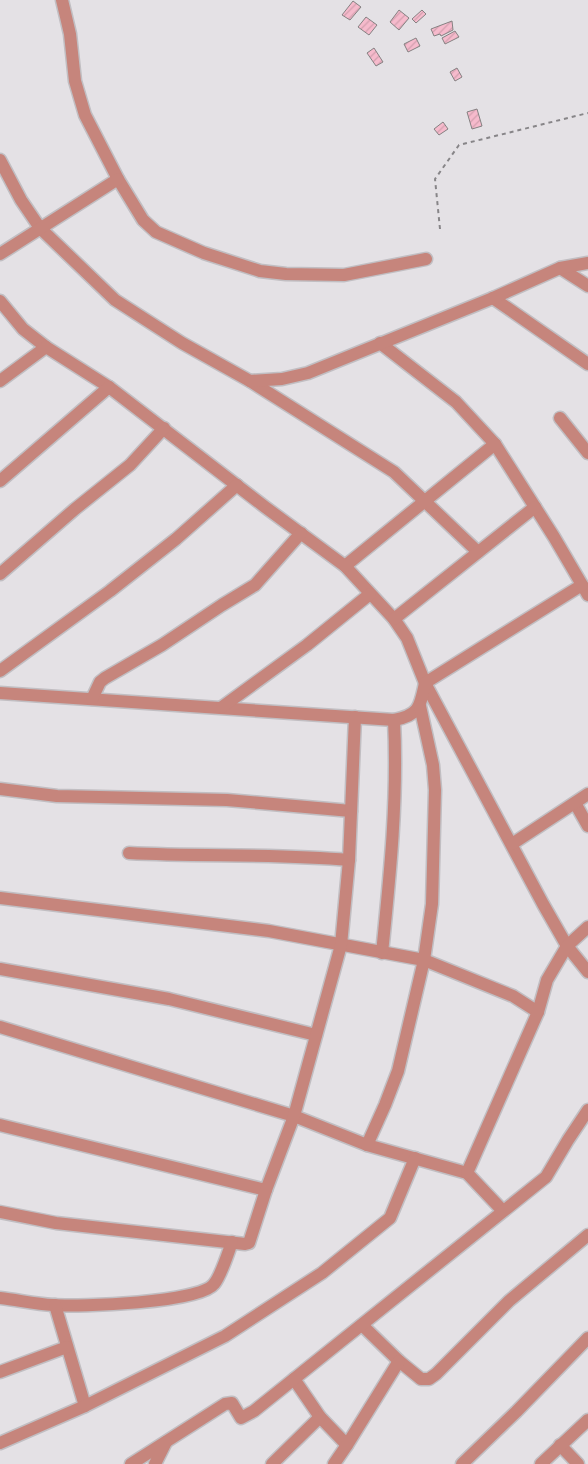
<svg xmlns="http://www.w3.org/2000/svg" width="588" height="1464" font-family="'Noto Sans',sans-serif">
  <defs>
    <pattern id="building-hatch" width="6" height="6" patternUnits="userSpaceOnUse" patternTransform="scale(1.25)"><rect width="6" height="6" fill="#f6bacc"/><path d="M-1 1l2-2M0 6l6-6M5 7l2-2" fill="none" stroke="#d3a0af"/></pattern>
  </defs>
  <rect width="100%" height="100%" fill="#e4e1e5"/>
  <g fill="url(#building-hatch)" stroke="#858182">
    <polygon points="353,1 361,7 350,20 342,15"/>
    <polygon points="399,10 409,18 399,30 390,22"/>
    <polygon points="422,10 426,14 416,23 412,19"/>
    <polygon points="366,17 377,25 369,35 358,27"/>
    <polygon points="452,21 453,30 441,36 440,34 434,36 431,29"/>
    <polygon points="455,31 459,37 445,44 442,38"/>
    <polygon points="416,38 420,46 408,52 404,44"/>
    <polygon points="374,48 383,62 376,66 367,53"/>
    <polygon points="457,68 462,77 455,81 450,72"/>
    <polygon points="477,109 482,126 472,129 467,112"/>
    <polygon points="443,122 448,129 439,135 434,129"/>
  </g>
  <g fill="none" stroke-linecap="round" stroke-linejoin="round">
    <defs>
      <g id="minor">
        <polyline points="62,0 70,34 75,81 85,115 118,179 143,220 156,232 204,253 260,271 286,274 344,275 426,259"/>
        <polyline points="0,160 21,200 40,228 115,300 182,343 250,381 394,472 478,552"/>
        <polyline points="0,254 118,179"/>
        <polyline points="560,268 588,286"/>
        <polyline points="493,298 588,364"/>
        <polyline points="0,301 23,329 46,347 109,387 265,507 345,566 394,619 407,638 425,683 543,904 567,946 588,972"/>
        <polyline points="380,343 456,402 495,444 554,537 588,595"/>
        <polyline points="0,381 46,347"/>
        <polyline points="250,381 282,379 308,373 493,298 560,268 588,263"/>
        <polyline points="560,418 588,453"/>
        <polyline points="0,481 109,387"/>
        <polyline points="345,566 495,444"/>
        <polyline points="0,574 75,509 130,465 164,428"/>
        <polyline points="394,619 535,507"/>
        <polyline points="0,671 110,591 176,539 237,485"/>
        <path d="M0,693L394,720C420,715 420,706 425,683L582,585"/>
        <polyline points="92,699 100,682 105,678 162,645 222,605 255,585 301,533"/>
        <polyline points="222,707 307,645 370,594"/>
        <polyline points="0,789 57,796 227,800 351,811"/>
        <polyline points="575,803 588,826"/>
        <polyline points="512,844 588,794"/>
        <path d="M129,853C202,857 275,853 349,860"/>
        <polyline points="0,898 269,931 424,960 513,996 538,1012"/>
        <path d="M382,953C390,875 398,798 394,720"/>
        <polyline points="0,969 169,999 316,1035"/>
        <polyline points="0,1027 294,1116 367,1145 467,1173 503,1211"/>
        <polyline points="0,1125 266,1190"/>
        <polyline points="367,1145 385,1105 398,1071 424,960 432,904 435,790 433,765 420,706"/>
        <polyline points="467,1173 538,1012 547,980 567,946 588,927"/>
        <polyline points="0,1212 56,1223 245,1244 249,1243 266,1190 294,1116 341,945 349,860 355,717"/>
        <path d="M0,1298C18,1300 35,1304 53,1305C79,1307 200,1303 214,1284C221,1276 228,1253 232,1242"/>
        <polyline points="55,1305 85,1406"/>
        <polyline points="362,1325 399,1361 421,1379 429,1379 436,1374 509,1301 588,1235"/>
        <polyline points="0,1372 67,1347"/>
        <polyline points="294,1379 320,1417 347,1445"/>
        <polyline points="0,1443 85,1406 225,1336 322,1273 390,1218 415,1158"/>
        <polyline points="560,1445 578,1464"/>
        <polyline points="131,1464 225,1404 232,1403 241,1418 254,1411 546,1177 568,1140 588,1110"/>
        <polyline points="155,1464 166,1442"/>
        <polyline points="272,1464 320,1417"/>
        <polyline points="334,1464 347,1445 399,1361"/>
        <polyline points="462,1464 516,1412 588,1338"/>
        <polyline points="541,1464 588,1420"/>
      </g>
    </defs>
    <use href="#minor" stroke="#c1bec2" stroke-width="15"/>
    <polyline stroke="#878588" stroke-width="2" stroke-dasharray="4 4" stroke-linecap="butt" points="440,229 435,179 459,145 588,113"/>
    <use href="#minor" stroke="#c6857c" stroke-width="12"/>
  </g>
</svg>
